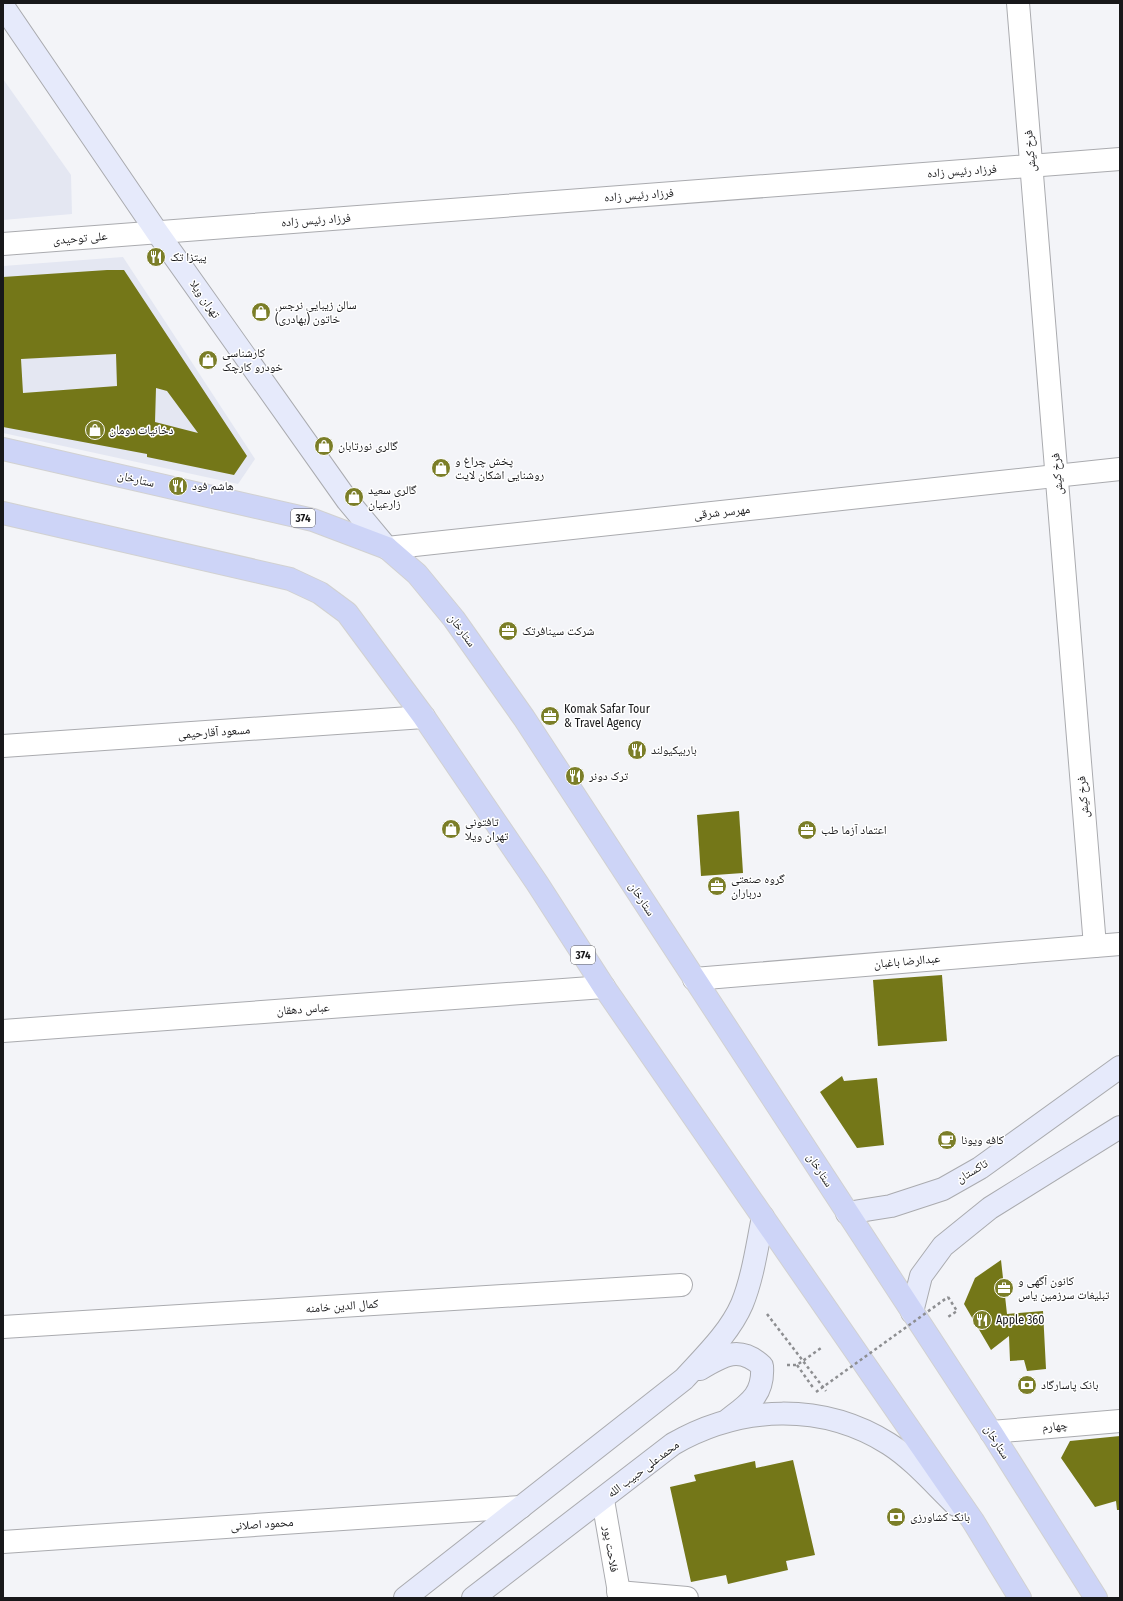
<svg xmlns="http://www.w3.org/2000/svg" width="1123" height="1601" font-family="'Fira Sans Condensed','Noto Naskh Arabic',sans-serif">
  <rect width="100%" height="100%" fill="#f3f4f8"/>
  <g fill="#e4e7f2">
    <polygon points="3,79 71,175 72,214 3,220"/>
    <polygon points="123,257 255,459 238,484 3,433 3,266"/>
  </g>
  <g fill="#747718" fill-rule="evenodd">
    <path d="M107,270H124L247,456L234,475L147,457V454L3,427V277ZM116,354L117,386L23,393L21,359ZM156,388L167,391L198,433L155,422Z"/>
    <polygon points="739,811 743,873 701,876 697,815"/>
    <polygon points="942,975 947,1041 878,1046 873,980"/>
    <polygon points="842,1076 844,1081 877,1078 884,1145 857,1148 820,1092"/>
    <polygon points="1001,1260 1007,1314 1043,1311 1046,1369 1027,1371 1024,1360 1010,1361 1009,1336 991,1350 964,1304 975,1278"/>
    <polygon points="1120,1436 1120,1510 1117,1510 1116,1501 1095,1507 1061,1458 1070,1441"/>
    <polygon points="793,1460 815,1555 786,1561 788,1570 728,1584 726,1575 691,1582 670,1487 696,1481 694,1475 755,1461 756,1468"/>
  </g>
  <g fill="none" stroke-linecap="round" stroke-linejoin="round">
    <defs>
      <g id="street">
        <polyline points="1018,3 1095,946"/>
        <polyline points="3,244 1120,159"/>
        <polyline points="387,548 1120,469"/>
        <polyline points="3,746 424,717"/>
        <polyline points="694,979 1120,944"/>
        <polyline points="3,1031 604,987"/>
        <polyline points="3,1327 681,1285"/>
        <polyline points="991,1432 1120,1421"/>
        <polyline points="603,1500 620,1598"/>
        <polyline points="3,1542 521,1507"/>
        <polyline points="618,1592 687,1598"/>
      </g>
      <g id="secondary">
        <polyline points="3,6 157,232 347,500 387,548"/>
        <polyline points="847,1213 891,1206 943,1189 980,1168 1120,1067"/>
        <polyline points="912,1312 921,1276 943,1246 990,1208 1120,1127"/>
        <path d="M700,1369C723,1355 740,1345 762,1366C764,1394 750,1403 729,1419"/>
        <path d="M405,1598L684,1379C705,1356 730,1332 742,1304C753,1277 757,1246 763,1217"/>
        <path d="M473,1598L673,1444C741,1405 822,1402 889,1444C914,1460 935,1485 956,1505"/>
      </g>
      <g id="primary">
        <polyline points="3,449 313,520 387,548 417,574 454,619 524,718 991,1432 1096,1598"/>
        <polyline points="3,513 290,579 320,593 347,613 424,717 537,883 604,987 973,1521 1020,1598"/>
      </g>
    </defs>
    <use href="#street" stroke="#aaabaf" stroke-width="24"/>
    <use href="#secondary" stroke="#aaabaf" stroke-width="24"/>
    <use href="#primary" stroke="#d1d1d1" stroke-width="24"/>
    <g stroke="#8d8e91" stroke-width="2.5" stroke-dasharray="3 3" stroke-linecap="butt">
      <polyline points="948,1297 957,1311 948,1317"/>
      <polyline points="767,1314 826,1391"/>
      <polyline points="787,1365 797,1365 821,1348"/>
      <polyline points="797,1365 814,1389"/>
    </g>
    <use href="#street" stroke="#fff" stroke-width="22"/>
    <use href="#secondary" stroke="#e6eafb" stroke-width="22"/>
    <use href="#primary" stroke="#cdd4f7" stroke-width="22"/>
    <polyline stroke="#8d8e91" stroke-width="2.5" stroke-dasharray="3 3" stroke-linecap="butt" points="816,1392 948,1297"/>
  </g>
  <defs>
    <symbol id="restaurant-disc" viewBox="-11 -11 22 22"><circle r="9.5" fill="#7b7e28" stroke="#fff"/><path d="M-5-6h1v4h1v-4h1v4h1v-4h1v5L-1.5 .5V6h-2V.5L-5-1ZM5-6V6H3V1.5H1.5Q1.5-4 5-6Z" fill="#fff"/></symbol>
    <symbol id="shop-disc" viewBox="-11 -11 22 22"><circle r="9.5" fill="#7b7e28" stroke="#fff"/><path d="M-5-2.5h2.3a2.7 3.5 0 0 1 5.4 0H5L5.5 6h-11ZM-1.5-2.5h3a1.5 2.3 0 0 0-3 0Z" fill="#fff"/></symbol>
    <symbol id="office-disc" viewBox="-11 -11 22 22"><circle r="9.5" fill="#7b7e28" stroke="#fff"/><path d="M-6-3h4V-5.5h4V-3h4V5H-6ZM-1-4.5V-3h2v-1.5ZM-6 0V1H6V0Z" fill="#fff"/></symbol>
    <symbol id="cafe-disc" viewBox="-11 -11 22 22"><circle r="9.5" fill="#7b7e28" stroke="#fff"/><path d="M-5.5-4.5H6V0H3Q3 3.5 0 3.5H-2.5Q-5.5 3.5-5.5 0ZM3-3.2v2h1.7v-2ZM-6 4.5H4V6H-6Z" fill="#fff"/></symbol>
    <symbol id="bank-disc" viewBox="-11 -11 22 22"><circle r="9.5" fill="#7b7e28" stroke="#fff"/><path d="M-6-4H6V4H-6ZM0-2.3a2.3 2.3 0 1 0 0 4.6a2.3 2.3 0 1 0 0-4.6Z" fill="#fff"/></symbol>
  </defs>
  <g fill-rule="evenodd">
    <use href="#restaurant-disc" x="145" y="246" width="22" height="22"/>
    <use href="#shop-disc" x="250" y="301" width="22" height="22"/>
    <use href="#shop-disc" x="197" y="349" width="22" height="22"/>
    <use href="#shop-disc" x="84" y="419" width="22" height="22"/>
    <use href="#shop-disc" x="313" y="435" width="22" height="22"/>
    <use href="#shop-disc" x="430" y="457" width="22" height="22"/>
    <use href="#restaurant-disc" x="167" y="475" width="22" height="22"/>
    <use href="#shop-disc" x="343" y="486" width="22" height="22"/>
    <use href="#office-disc" x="497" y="620" width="22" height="22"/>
    <use href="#office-disc" x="539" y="705" width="22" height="22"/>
    <use href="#restaurant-disc" x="626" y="739" width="22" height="22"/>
    <use href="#restaurant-disc" x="564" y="765" width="22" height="22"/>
    <use href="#shop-disc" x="440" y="818" width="22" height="22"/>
    <use href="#office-disc" x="796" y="819" width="22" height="22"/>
    <use href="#office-disc" x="706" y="875" width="22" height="22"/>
    <use href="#cafe-disc" x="936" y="1129" width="22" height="22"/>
    <use href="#office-disc" x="993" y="1277" width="22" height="22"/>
    <use href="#restaurant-disc" x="971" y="1309" width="22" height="22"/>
    <use href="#bank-disc" x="1016" y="1374" width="22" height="22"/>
    <use href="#bank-disc" x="885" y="1506" width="22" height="22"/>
  </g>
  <g text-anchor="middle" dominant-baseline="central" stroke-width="3" stroke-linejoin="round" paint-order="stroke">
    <g fill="#fff" stroke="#5d5d5f" stroke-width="1">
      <rect x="291" y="509" width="24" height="18" rx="3"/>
      <rect x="571" y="946" width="24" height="18" rx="3"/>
    </g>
    <g font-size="11" font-weight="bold" fill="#18181a">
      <text x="303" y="518">374</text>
      <text x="583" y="955">374</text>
    </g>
    <g font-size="12" fill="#18181a" stroke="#fff">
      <text transform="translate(1030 151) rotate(-95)">فرخ کیش</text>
      <text transform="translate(962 171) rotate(-4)">فرزاد رئیس زاده</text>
      <text transform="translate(639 195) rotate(-4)">فرزاد رئیس زاده</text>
      <text transform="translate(316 220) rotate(-4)">فرزاد رئیس زاده</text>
      <text transform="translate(80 238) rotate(-5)">علی توحیدی</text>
      <text transform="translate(205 299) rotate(55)">تهران ویلا</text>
      <text transform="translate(1057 474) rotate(-95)">فرخ کیش</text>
      <text transform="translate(136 479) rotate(13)">ستارخان</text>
      <text transform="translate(722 512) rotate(-6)">مهرسر شرقی</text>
      <text transform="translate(462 630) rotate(54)">ستارخان</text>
      <text transform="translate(214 732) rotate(-4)">مسعود آقارحیمی</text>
      <text transform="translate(1083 797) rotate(-95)">فرخ کیش</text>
      <text transform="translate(642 899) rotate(57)">ستارخان</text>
      <text transform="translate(907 961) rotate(-5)">عبدالرضا باغبان</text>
      <text transform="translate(303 1009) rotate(-4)">عباس دهقان</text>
      <text transform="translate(820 1170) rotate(57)">ستارخان</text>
      <text transform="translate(972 1171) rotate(-31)">تاکستان</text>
      <text transform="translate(342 1306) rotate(-4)">کمال الدین خامنه</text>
      <text transform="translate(1055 1426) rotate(-5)">چهارم</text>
      <text transform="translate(997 1442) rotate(58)">ستارخان</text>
      <text transform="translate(643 1469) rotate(-37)">محمدعلی حبیب الله</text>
      <text transform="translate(262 1524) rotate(-4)">محمود اصلانی</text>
      <text transform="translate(611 1549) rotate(81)">فلاحت پور</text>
    </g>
    <g font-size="12" fill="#18181a" stroke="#fff" text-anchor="start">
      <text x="170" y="257">پیتزا تک</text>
      <text x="275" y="305">سالن زیبایی نرجس<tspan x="275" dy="14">خاتون (بهادری)</tspan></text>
      <text x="222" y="353">کارشناسی<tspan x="222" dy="14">خودرو کارچک</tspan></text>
      <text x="109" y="430">دخانیات دومان</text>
      <text x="338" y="446">گالری نورتابان</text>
      <text x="455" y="461">پخش چراغ و<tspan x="455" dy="14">روشنایی اشکان لایت</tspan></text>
      <text x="192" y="486">هاشم فود</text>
      <text x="368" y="490">گالری سعید<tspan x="368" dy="14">زارعیان</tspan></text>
      <text x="522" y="631">شرکت سینافرتک</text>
      <text x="564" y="709">Komak Safar Tour<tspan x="564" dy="14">&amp; Travel Agency</tspan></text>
      <text x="651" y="750">باربیکیولند</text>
      <text x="589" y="776">ترک دونر</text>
      <text x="465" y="822">تافتونی<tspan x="465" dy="14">تهران ویلا</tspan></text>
      <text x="821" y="830">اعتماد آزما طب</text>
      <text x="731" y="879">گروه صنعتی<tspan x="731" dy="14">درباران</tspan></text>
      <text x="961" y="1140">کافه ویونا</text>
      <text x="1018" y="1281">کانون آگهی و<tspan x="1018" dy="14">تبلیغات سرزمین یاس</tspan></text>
      <text x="996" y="1320">Apple 360</text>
      <text x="1041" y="1385">بانک پاسارگاد</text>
      <text x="910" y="1517">بانک کشاورزی</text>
    </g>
  </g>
  <rect width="1123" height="1601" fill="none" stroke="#18181a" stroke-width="8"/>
</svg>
